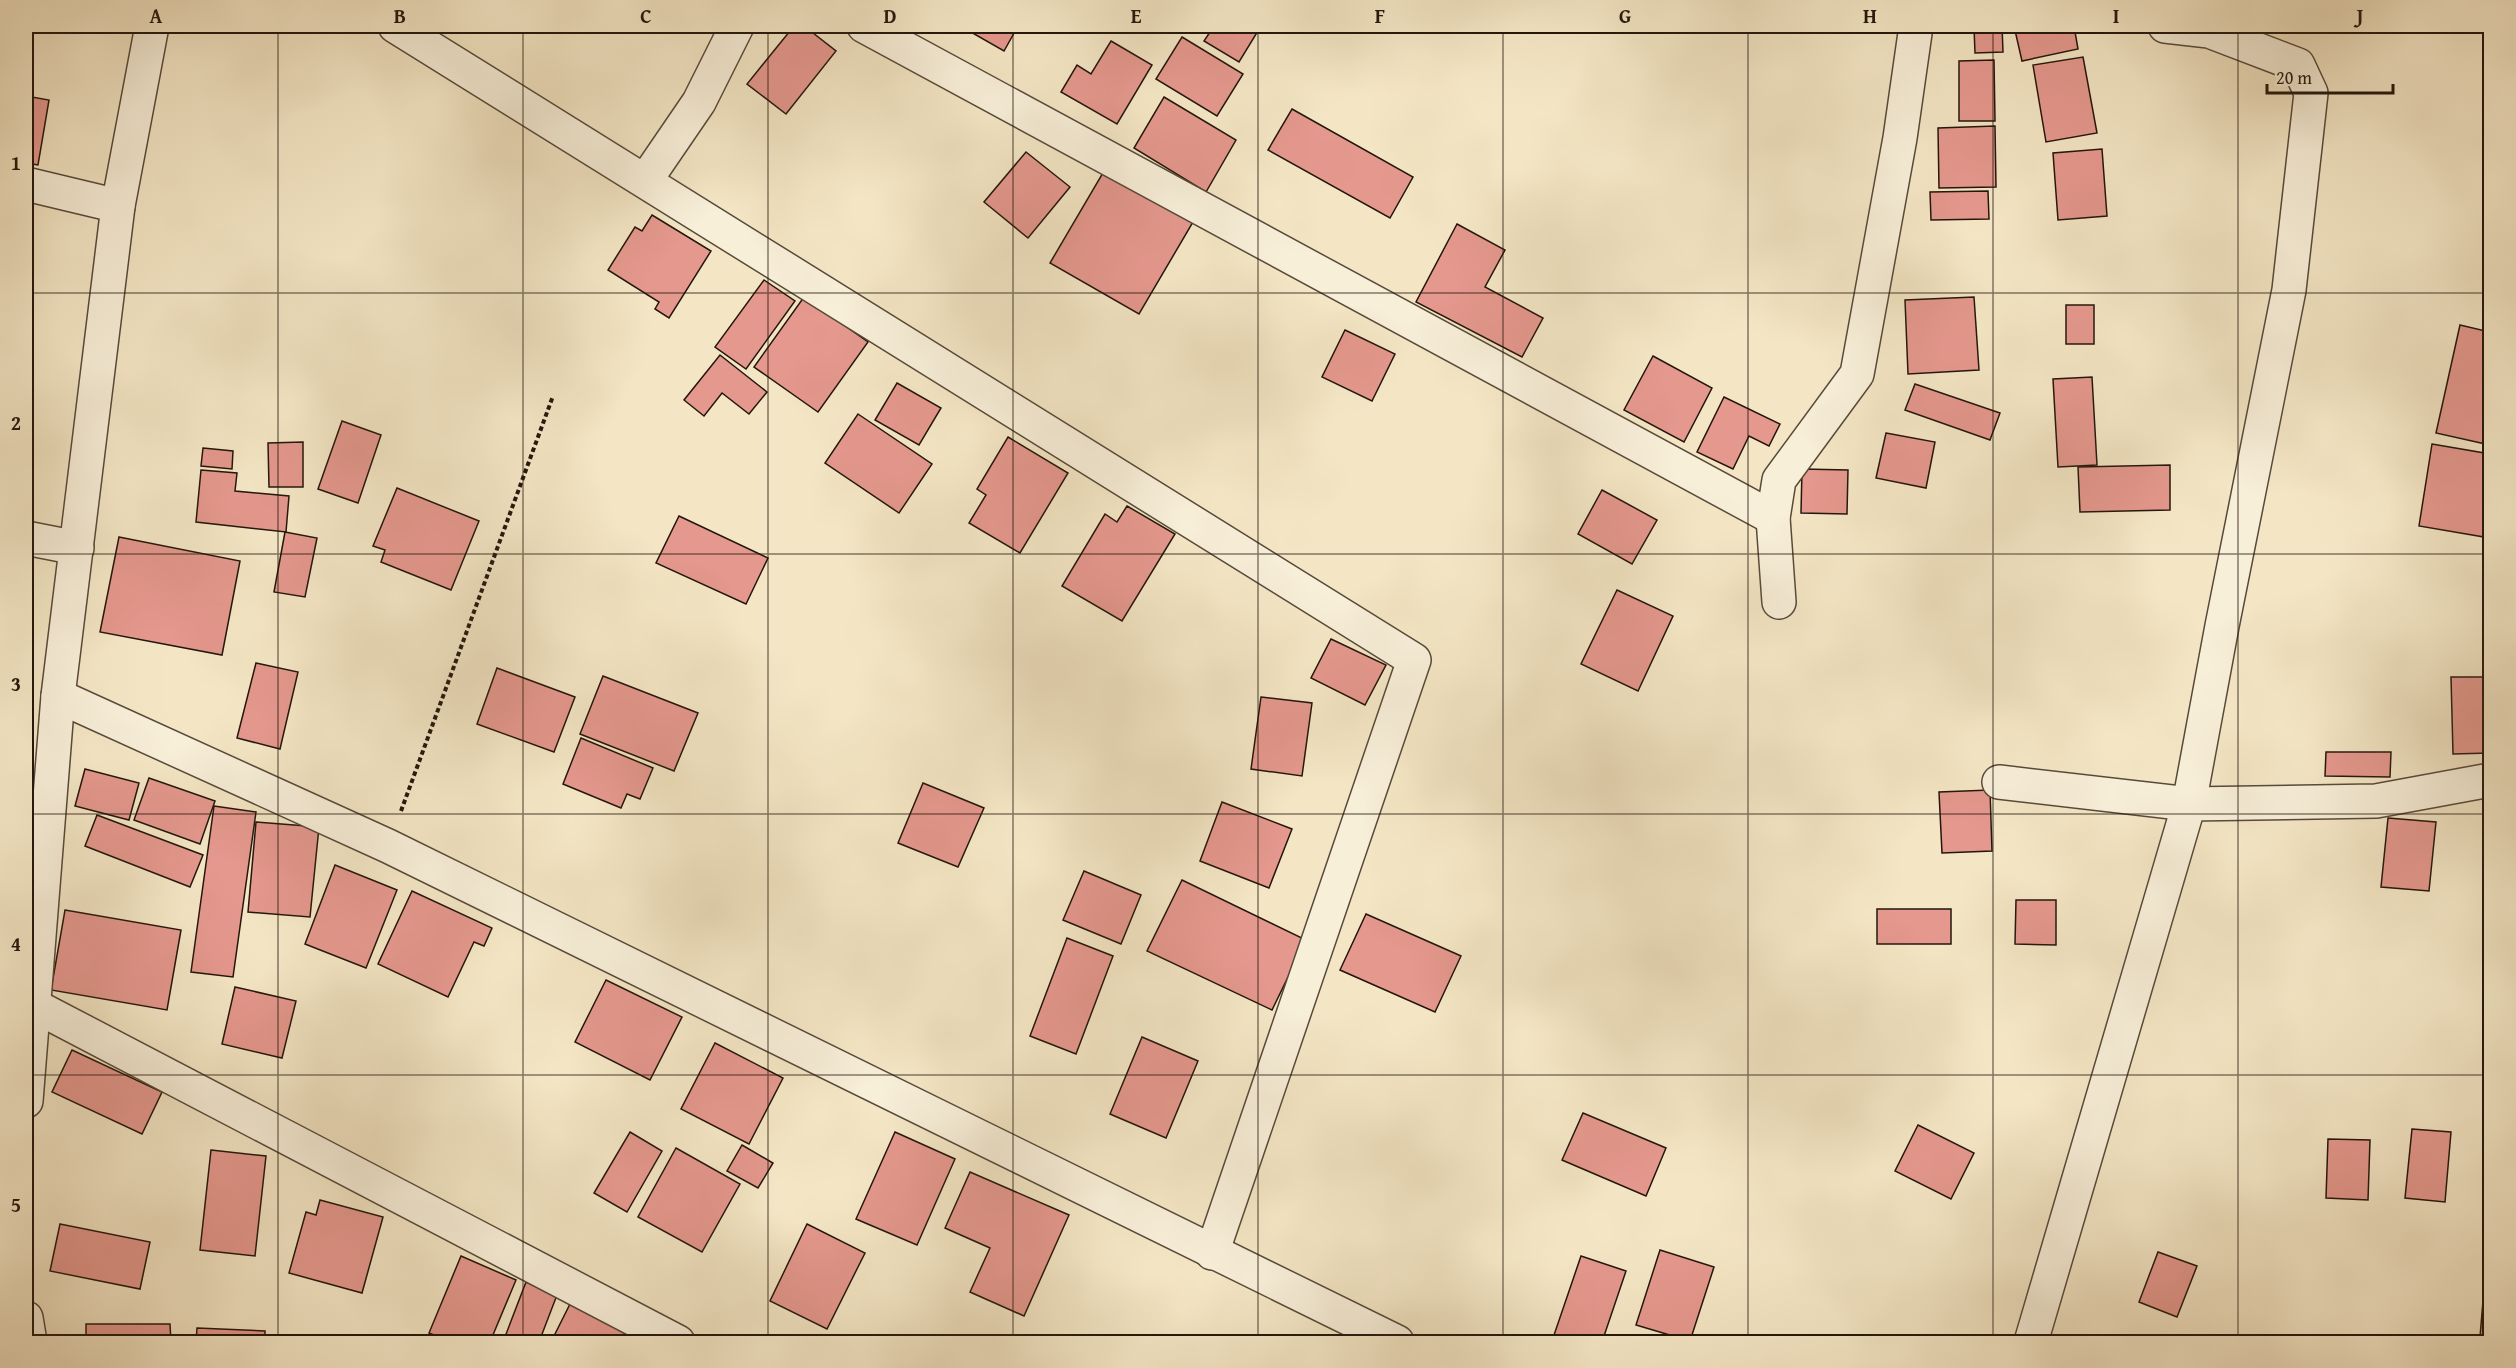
<svg xmlns="http://www.w3.org/2000/svg" width="2516" height="1368" font-family="'Gentium Book Plus',serif">
  <rect width="100%" height="100%" fill="#f4e6c5"/>
  <filter id="stains"><feTurbulence type="fractalNoise" baseFrequency=".00333" numOctaves="4"/><feColorMatrix values="0 0 0 0 .2 0 0 0 0 .09 0 0 0 0 .02 0 0 0 .5 -.17"/></filter>
  <radialGradient id="worn" r=".72"><stop offset=".6" stop-color="#630" stop-opacity="0"/><stop offset="1" stop-color="#630" stop-opacity=".3"/></radialGradient>
  <g fill="#e5988e" stroke="#23160c" stroke-width="1.5">
    <polygon points="794,26 804,26 836,51 786,114 747,84"/>
    <polygon points="972,26 1018,26 1004,51 969,31"/>
    <polygon points="1214,26 1261,26 1239,62 1204,41"/>
    <polygon points="2002,26 2003,52 1975,53 1974,27"/>
    <polygon points="2014,26 2048,26 2048,27 2074,26 2078,49 2022,61"/>
    <polygon points="1182,37 1243,74 1217,116 1156,79"/>
    <polygon points="1111,41 1152,65 1117,124 1061,92 1077,65 1091,74"/>
    <polygon points="2083,57 2097,133 2046,142 2033,65"/>
    <polygon points="1994,60 1995,121 1959,121 1959,61"/>
    <polygon points="26,96 49,100 38,165 26,163"/>
    <polygon points="1164,97 1236,140 1206,192 1134,148"/>
    <polygon points="1292,109 1413,177 1390,218 1268,150"/>
    <polygon points="1995,126 1996,187 1939,188 1938,128"/>
    <polygon points="2102,149 2107,216 2058,220 2053,153"/>
    <polygon points="1026,152 1070,187 1028,238 984,202"/>
    <polygon points="1104,171 1193,222 1139,314 1050,263"/>
    <polygon points="1988,191 1989,219 1931,220 1930,192"/>
    <polygon points="652,215 711,251 669,318 655,309 659,302 608,270 635,227 642,231"/>
    <polygon points="1457,224 1505,250 1485,287 1543,318 1522,357 1416,302"/>
    <polygon points="764,280 795,301 746,369 715,347"/>
    <polygon points="804,297 868,342 818,412 754,367"/>
    <polygon points="1974,297 1979,370 1908,374 1905,300"/>
    <rect x="2066" y="305" width="28" height="39"/>
    <polygon points="2460,325 2490,332 2490,445 2436,433"/>
    <polygon points="1345,330 1395,354 1372,401 1322,377"/>
    <polygon points="720,355 767,392 749,414 722,393 704,416 684,400"/>
    <polygon points="1653,356 1712,388 1684,442 1624,410"/>
    <polygon points="2092,377 2097,465 2058,467 2053,379"/>
    <polygon points="897,383 941,408 919,445 875,420"/>
    <polygon points="1915,384 2000,413 1990,440 1905,410"/>
    <polygon points="1724,397 1780,424 1769,446 1749,436 1733,469 1697,452"/>
    <polygon points="858,414 932,464 899,513 825,463"/>
    <polygon points="342,421 381,435 358,503 318,489"/>
    <polygon points="1886,433 1935,442 1926,488 1876,478"/>
    <polygon points="1008,437 1068,473 1020,553 969,523 986,495 977,489"/>
    <polygon points="303,442 303,487 269,487 268,443"/>
    <polygon points="2432,444 2490,454 2490,538 2419,526"/>
    <polygon points="203,448 233,451 232,469 201,466"/>
    <polygon points="2170,465 2170,510 2080,512 2078,467"/>
    <polygon points="1802,469 1848,470 1847,514 1801,513"/>
    <polygon points="201,470 237,473 235,491 289,496 286,532 196,522"/>
    <polygon points="397,488 479,521 451,590 381,562 385,550 373,546"/>
    <polygon points="1602,490 1657,520 1632,564 1578,534"/>
    <polygon points="1127,506 1175,534 1122,621 1062,586 1105,514 1117,522"/>
    <polygon points="679,516 768,558 746,604 656,563"/>
    <polygon points="285,532 317,538 305,597 274,592"/>
    <polygon points="119,537 240,561 222,655 100,632"/>
    <polygon points="1617,590 1673,616 1638,691 1581,664"/>
    <polygon points="1331,639 1386,665 1365,705 1311,678"/>
    <polygon points="256,663 298,672 280,749 237,738"/>
    <polygon points="497,668 575,697 554,752 477,724"/>
    <polygon points="603,676 698,713 674,771 580,734"/>
    <polygon points="2451,677 2490,677 2490,753 2453,754"/>
    <polygon points="1261,697 1312,703 1302,776 1251,769"/>
    <polygon points="581,738 653,768 640,799 627,794 621,808 563,784"/>
    <polygon points="2326,752 2391,752 2390,777 2325,776"/>
    <polygon points="85,769 139,783 129,820 75,806"/>
    <polygon points="149,778 215,801 200,844 134,820"/>
    <polygon points="923,783 984,808 958,867 898,843"/>
    <polygon points="1990,790 1992,851 1942,853 1939,792"/>
    <polygon points="1222,802 1292,829 1269,888 1200,861"/>
    <polygon points="214,806 256,812 233,977 191,972"/>
    <polygon points="97,815 203,855 190,887 85,846"/>
    <polygon points="2388,818 2436,822 2429,891 2381,887"/>
    <polygon points="256,822 319,827 310,917 248,912"/>
    <polygon points="335,865 397,890 366,968 305,944"/>
    <polygon points="1084,871 1141,895 1121,944 1063,920"/>
    <polygon points="1182,880 1306,940 1272,1010 1147,951"/>
    <polygon points="412,891 492,928 484,946 474,942 448,997 378,964"/>
    <polygon points="2016,900 2056,900 2056,945 2015,944"/>
    <rect x="1877" y="909" width="74" height="35"/>
    <polygon points="65,910 181,930 167,1010 51,990"/>
    <polygon points="1366,914 1461,956 1435,1012 1340,970"/>
    <polygon points="1067,938 1113,956 1076,1054 1030,1036"/>
    <polygon points="606,980 682,1017 650,1080 575,1042"/>
    <polygon points="235,987 296,1001 282,1058 222,1044"/>
    <polygon points="1142,1037 1198,1061 1166,1138 1110,1114"/>
    <polygon points="715,1043 783,1078 749,1144 681,1109"/>
    <polygon points="72,1050 162,1092 142,1134 52,1092"/>
    <polygon points="1583,1113 1666,1148 1646,1196 1562,1160"/>
    <polygon points="1918,1125 1974,1153 1951,1199 1895,1171"/>
    <polygon points="2412,1129 2451,1132 2445,1202 2405,1198"/>
    <polygon points="630,1132 662,1151 627,1212 594,1193"/>
    <polygon points="895,1132 955,1159 917,1245 856,1219"/>
    <polygon points="2328,1139 2370,1140 2368,1200 2326,1198"/>
    <polygon points="742,1145 773,1163 758,1188 727,1171"/>
    <polygon points="676,1148 740,1184 702,1252 638,1217"/>
    <polygon points="211,1150 266,1156 255,1256 200,1250"/>
    <polygon points="970,1172 1069,1215 1024,1316 970,1292 990,1248 945,1228"/>
    <polygon points="320,1200 383,1217 362,1293 289,1273 306,1212 316,1215"/>
    <polygon points="60,1224 150,1242 140,1289 50,1271"/>
    <polygon points="807,1224 865,1253 827,1329 770,1301"/>
    <polygon points="1660,1250 1714,1267 1690,1341 1636,1325"/>
    <polygon points="2158,1252 2197,1266 2177,1317 2139,1302"/>
    <polygon points="461,1256 516,1280 490,1342 451,1342 429,1333"/>
    <polygon points="1581,1256 1626,1271 1602,1342 1567,1342 1553,1338"/>
    <polygon points="2485,1277 2490,1278 2490,1338 2480,1337"/>
    <polygon points="526,1282 557,1295 539,1342 503,1342"/>
    <polygon points="570,1304 628,1333 623,1342 551,1342"/>
    <polygon points="86,1324 170,1324 171,1342 86,1342"/>
    <polygon points="197,1328 265,1331 265,1342 196,1342"/>
  </g>
  <g fill="none" stroke-linecap="round" stroke-linejoin="round">
    <defs>
      <g id="street">
        <polyline points="395,26 1414,660 1212,1253"/>
        <polyline points="864,26 1773,518"/>
        <polyline points="645,181 699,102 737,26"/>
        <polyline points="26,184 118,206"/>
        <polyline points="26,538 77,548"/>
        <polyline points="1779,602 1773,518 1779,480 1857,374 1900,138 1916,26"/>
        <polyline points="58,696 388,846 1397,1342"/>
        <polyline points="1999,782 2189,804 2376,801 2490,780"/>
        <polyline points="33,1005 678,1342"/>
        <polyline points="26,1101 58,696 118,206 152,26"/>
        <polyline points="26,1318 30,1342"/>
        <polyline points="2031,1342 2189,804 2222,626 2289,290 2311,93 2298,65 2209,31 2165,26"/>
      </g>
    </defs>
    <use href="#street" stroke="#574a3a" stroke-width="36"/>
    <polyline stroke="#23160c" stroke-width="4" stroke-dasharray="4.5 3" stroke-linecap="butt" points="401,811 553,396"/>
    <use href="#street" stroke="#f8efd9" stroke-width="33"/>
  </g>
  <path fill="none" stroke="#23160c" stroke-width="1.5" stroke-opacity="0.55" d="M278,26V1342M523,26V1342M768,26V1342M1013,26V1342M1258,26V1342M1503,26V1342M1748,26V1342M1993,26V1342M2238,26V1342M26,293H2490M26,554H2490M26,814H2490M26,1075H2490"/>
  <rect width="2516" height="1368" fill="none" stroke="#f4e6c5" stroke-width="66"/>
  <path d="M2267 84v9h126v-9" fill="none" stroke="#23160c" stroke-width="3"/>
  <text x="2276" y="84" font-size="18" fill="#23160c" stroke="#f8efd9" stroke-width="4.5" paint-order="stroke">20 m</text>
  <rect x="33" y="33" width="2450" height="1302" fill="none" stroke="#23160c" stroke-width="2"/>
  <g font-size="20" text-anchor="middle" font-weight="bold" fill="#23160c">
    <text x="156" y="23">A</text>
    <text x="400" y="23">B</text>
    <text x="646" y="23">C</text>
    <text x="890" y="23">D</text>
    <text x="1136" y="23">E</text>
    <text x="1380" y="23">F</text>
    <text x="1625" y="23">G</text>
    <text x="1870" y="23">H</text>
    <text x="2116" y="23">I</text>
    <text x="2360" y="23">J</text>
    <text x="16" y="170">1</text>
    <text x="16" y="430">2</text>
    <text x="16" y="691">3</text>
    <text x="16" y="951">4</text>
    <text x="16" y="1212">5</text>
  </g>
  <rect width="100%" height="100%" filter="url(#stains)"/>
  <rect width="100%" height="100%" fill="url(#worn)"/>
</svg>
